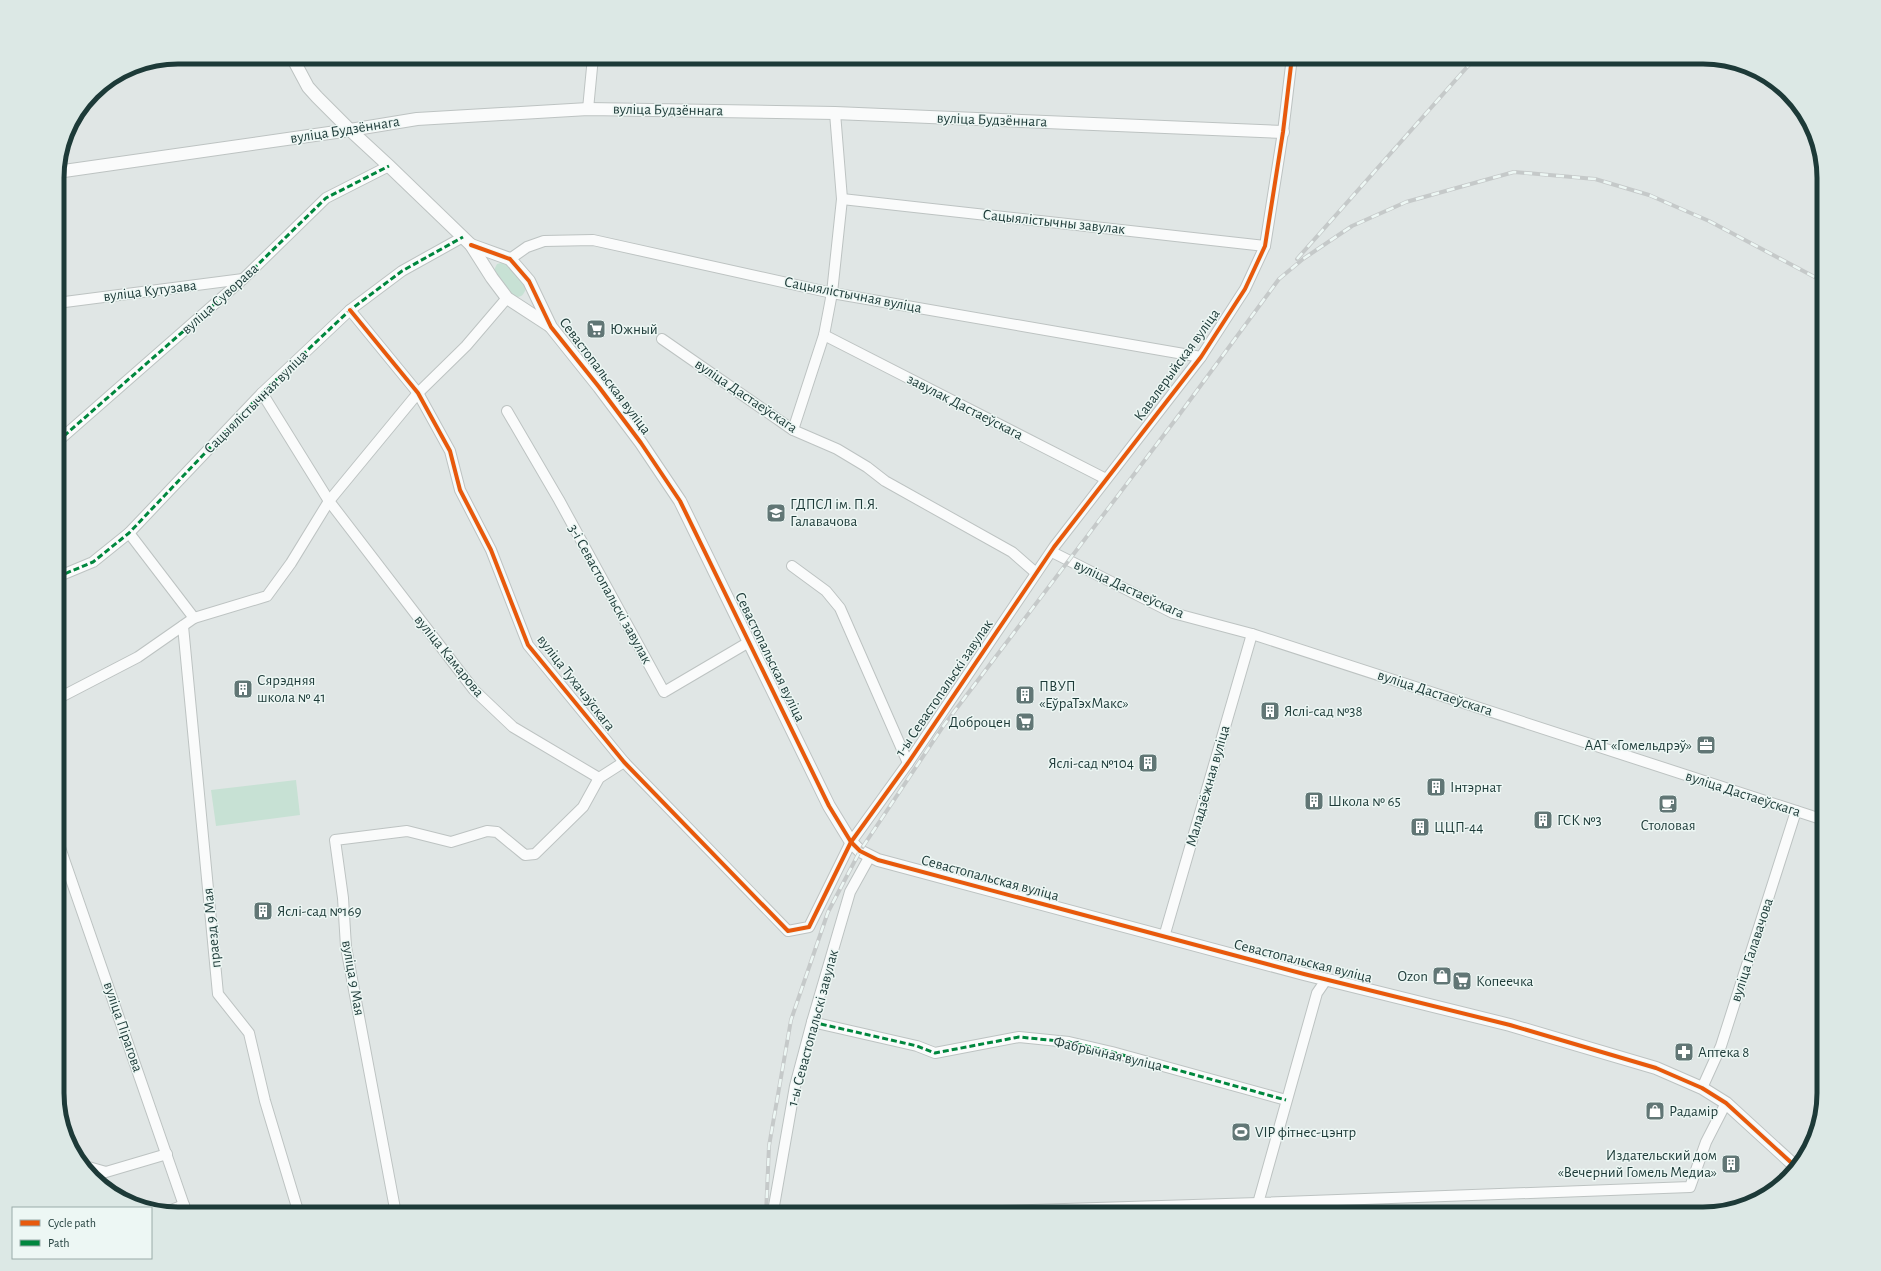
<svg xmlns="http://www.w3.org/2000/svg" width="1881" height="1271" font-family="'Alegreya Sans',sans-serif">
  <rect width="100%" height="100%" fill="#e0e6e5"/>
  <g fill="#c7e1d4">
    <path d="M505,262L518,272L526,288C524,295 521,298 513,297L493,272L497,264Z"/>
    <polygon points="296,780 300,815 216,826 211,790"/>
  </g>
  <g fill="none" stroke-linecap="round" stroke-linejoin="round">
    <defs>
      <g id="minor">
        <polyline points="588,109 593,57"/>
        <polyline points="842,199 1265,246"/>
        <polyline points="510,259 527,247 544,241 593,240 832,293 1201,357"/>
        <polyline points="57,303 243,279"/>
        <polyline points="350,310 418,393 450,451 460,490 491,550 528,645 624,762 788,931 809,927 851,842 908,763 1054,547 1201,357 1245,289 1265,246 1283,132 1292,57"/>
        <polyline points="824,335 1106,479"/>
        <polyline points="662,339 793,430 837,449 867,467 885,481 1012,552 1036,573"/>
        <polyline points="262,393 329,501 474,690 513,727 599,778"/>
        <polyline points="507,411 559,500 664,692 749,642"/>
        <polyline points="793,430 824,335 832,293 842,199 835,113"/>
        <polyline points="57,442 243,279 326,198 389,166"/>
        <polyline points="129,533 194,618"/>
        <polyline points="1052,552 1173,613 1252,634 1824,820"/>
        <polyline points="792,566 826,591 840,608 908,763"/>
        <polyline points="57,577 93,562 129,533 262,393 350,310 402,271 463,237"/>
        <polyline points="183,626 218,994 249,1033 265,1101 299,1214"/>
        <polyline points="57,699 138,657 194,618 267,596 291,563 329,501 418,393 466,346 507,298"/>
        <polyline points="57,839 187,1214"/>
        <polyline points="1164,937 1252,634"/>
        <polyline points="812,1022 917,1046 935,1053 1019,1037 1069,1042 1112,1052 1286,1100"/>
        <polyline points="1702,1088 1721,1046 1796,811"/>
        <polyline points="85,1166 106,1172 167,1154"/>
        <polyline points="774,1206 795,1086 812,1022 850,892 870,856"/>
        <polyline points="166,1212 184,1205"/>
        <polyline points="396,1214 346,947 343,898 335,840 407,831 451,842 487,831 497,832 525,855 535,854 583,807 599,778 624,762"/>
        <polyline points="906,1214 1258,1203 1690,1187 1706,1142 1726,1103"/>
        <polyline points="1255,1214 1317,993 1326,980"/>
      </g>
      <g id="tertiary">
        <polyline points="292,57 308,87 317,97 350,130 389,166 471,245 492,278 507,298 550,326"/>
        <polyline points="57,172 350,130 417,119 588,109 835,113 1283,132"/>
        <polyline points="471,245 510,259 529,281 551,327 599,387 641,443 680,501 829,806 851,842 860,851 878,860 1304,974 1510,1025 1656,1068 1702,1088 1726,1103 1796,1167"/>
      </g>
    </defs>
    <use href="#minor" stroke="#bdc3c2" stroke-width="12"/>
    <use href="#tertiary" stroke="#bdc3c2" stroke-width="14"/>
    <use href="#minor" stroke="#fafbfb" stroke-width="10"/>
    <use href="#tertiary" stroke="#fafbfb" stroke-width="12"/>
    <defs>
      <g id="rail">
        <polyline points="1297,259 1476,57"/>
        <polyline points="766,1214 769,1146 791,1020 828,912 860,851 944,725 1179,415 1279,279 1303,259 1352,226 1406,202 1514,172 1595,179 1649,195 1709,221 1824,282"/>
      </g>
    </defs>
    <use href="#rail" stroke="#c5c9c9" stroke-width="4"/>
    <use href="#rail" stroke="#edf7f4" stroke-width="2.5" stroke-dasharray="8" stroke-linecap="butt"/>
    <g stroke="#00873e" stroke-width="3" stroke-dasharray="6 3" stroke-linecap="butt">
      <polyline points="57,442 243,279 326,198 389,166"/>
      <polyline points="57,577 93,562 129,533 262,393 350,310 402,271 463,237"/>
      <polyline points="812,1022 917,1046 935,1053 1019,1037 1069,1042 1112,1052 1286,1100"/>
    </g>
    <defs>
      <g id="cycleway">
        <polyline points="471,245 510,259 529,281 551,327 599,387 641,443 680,501 829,806 851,842 860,851 878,860 1304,974 1510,1025 1656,1068 1702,1088 1726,1103 1796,1167"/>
        <polyline points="350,310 418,393 450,451 460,490 491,550 528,645 624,762 788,931 809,927 851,842 908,763 1054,547 1201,357 1245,289 1265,246 1283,132 1292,57"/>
      </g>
    </defs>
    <use href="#cycleway" stroke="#edf7f4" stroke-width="6"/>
    <use href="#cycleway" stroke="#e8590c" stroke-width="4"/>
  </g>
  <defs>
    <symbol id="supermarket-square" viewBox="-11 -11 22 22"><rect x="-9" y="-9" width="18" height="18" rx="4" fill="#617675" stroke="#edf7f4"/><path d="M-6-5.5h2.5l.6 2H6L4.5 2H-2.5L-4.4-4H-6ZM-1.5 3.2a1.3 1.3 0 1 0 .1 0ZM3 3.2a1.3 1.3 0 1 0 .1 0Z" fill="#fff"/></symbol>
    <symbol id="school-square" viewBox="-11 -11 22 22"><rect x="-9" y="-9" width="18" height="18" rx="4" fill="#617675" stroke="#edf7f4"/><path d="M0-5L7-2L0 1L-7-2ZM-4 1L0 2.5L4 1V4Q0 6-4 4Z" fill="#fff"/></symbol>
    <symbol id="building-square" viewBox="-11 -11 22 22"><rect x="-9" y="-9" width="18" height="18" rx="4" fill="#617675" stroke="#edf7f4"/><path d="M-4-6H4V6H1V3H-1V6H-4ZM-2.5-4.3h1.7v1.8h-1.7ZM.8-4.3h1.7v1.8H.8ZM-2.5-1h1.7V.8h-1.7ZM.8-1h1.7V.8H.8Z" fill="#fff"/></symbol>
    <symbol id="office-square" viewBox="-11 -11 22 22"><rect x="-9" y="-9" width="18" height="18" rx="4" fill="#617675" stroke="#edf7f4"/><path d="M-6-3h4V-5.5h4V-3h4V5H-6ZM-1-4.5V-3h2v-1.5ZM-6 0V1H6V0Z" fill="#fff"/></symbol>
    <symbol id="cafe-square" viewBox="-11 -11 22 22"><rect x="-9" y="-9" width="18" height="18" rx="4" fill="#617675" stroke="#edf7f4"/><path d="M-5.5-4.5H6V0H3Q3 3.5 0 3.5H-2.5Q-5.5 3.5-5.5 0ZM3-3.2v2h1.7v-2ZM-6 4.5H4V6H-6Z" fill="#fff"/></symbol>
    <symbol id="shop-square" viewBox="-11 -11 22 22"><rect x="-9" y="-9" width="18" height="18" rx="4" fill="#617675" stroke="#edf7f4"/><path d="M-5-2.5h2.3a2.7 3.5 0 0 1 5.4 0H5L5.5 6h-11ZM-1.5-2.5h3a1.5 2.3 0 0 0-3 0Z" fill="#fff"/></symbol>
    <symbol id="pharmacy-square" viewBox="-11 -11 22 22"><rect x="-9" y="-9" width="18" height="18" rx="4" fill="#617675" stroke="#edf7f4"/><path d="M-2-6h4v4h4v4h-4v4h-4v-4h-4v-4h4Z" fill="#fff"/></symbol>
    <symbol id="stadium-square" viewBox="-11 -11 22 22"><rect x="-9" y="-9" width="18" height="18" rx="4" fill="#617675" stroke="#edf7f4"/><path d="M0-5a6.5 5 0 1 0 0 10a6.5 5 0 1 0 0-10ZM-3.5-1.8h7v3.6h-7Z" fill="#fff"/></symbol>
  </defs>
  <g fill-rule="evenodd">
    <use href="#supermarket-square" x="585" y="318" width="22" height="22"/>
    <use href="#school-square" x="765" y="502" width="22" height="22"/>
    <use href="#building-square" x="232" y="678" width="22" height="22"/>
    <use href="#building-square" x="1014" y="684" width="22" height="22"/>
    <use href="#building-square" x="1259" y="700" width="22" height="22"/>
    <use href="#supermarket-square" x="1014" y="711" width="22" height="22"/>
    <use href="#office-square" x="1695" y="734" width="22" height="22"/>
    <use href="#building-square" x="1137" y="752" width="22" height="22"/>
    <use href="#building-square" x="1425" y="776" width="22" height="22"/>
    <use href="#building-square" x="1303" y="790" width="22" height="22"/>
    <use href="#cafe-square" x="1657" y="793" width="22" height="22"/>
    <use href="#building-square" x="1532" y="809" width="22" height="22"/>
    <use href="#building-square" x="1409" y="816" width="22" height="22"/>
    <use href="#building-square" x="252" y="900" width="22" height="22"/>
    <use href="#shop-square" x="1431" y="965" width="22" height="22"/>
    <use href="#supermarket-square" x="1451" y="970" width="22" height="22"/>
    <use href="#pharmacy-square" x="1673" y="1041" width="22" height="22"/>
    <use href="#shop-square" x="1644" y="1100" width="22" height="22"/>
    <use href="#stadium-square" x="1230" y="1121" width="22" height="22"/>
    <use href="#building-square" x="1720" y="1153" width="22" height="22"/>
  </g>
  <g text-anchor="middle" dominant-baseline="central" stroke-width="3" stroke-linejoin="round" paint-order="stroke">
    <g font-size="15" fill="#1d3a38" stroke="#edf7f4">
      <text transform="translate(668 110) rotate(1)">вуліца Будзённага</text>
      <text transform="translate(992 120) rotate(2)">вуліца Будзённага</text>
      <text transform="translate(345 130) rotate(-9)">вуліца Будзённага</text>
      <text transform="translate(1054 222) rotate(6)">Сацыялістычны завулак</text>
      <text transform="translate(150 291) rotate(-7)">вуліца Кутузава</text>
      <text transform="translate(853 295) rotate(11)">Сацыялістычная вуліца</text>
      <text transform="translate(220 299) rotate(-42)">вуліца Суворава</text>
      <text transform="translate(1177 365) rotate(-54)">Кавалерыйская вуліца</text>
      <text transform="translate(605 376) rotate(53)">Севастопальская вуліца</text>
      <text transform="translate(746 396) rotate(34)">вуліца Дастаеўскага</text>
      <text transform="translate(256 402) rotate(-45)">Сацыялістычная вуліца</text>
      <text transform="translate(965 407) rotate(27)">завулак Дастаеўскага</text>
      <text transform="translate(1129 589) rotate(25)">вуліца Дастаеўскага</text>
      <text transform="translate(610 594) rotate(61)">3-і Севастопальскі завулак</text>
      <text transform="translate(449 656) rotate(51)">вуліца Камарова</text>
      <text transform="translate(770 657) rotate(64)">Севастопальская вуліца</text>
      <text transform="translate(576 683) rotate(52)">вуліца Тухачэўскага</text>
      <text transform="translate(944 688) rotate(-56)">1-ы Севастопальскі завулак</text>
      <text transform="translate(1435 693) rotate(18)">вуліца Дастаеўскага</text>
      <text transform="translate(1208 786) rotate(-74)">Маладзёжная вуліца</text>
      <text transform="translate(1743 794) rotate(18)">вуліца Дастаеўскага</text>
      <text transform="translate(990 878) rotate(15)">Севастопальская вуліца</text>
      <text transform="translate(212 928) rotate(-96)">праезд 9 Мая</text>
      <text transform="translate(1752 950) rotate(-72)">вуліца Галавачова</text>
      <text transform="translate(1303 961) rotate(14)">Севастопальская вуліца</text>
      <text transform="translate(353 978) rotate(80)">вуліца 9 Мая</text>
      <text transform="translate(123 1027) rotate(71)">вуліца Пірагова</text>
      <text transform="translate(813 1028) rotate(-75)">1-ы Севастопальскі завулак</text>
      <text transform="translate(1108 1054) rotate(13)">Фабрычная вуліца</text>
    </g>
    <g font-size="15" fill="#1d3a38" stroke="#edf7f4" text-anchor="start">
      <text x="610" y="329">Южный</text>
      <text x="790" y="504">ГДПСЛ ім. П.Я.<tspan x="790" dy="17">Галавачова</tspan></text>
      <text x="257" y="680">Сярэдняя<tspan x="257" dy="17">школа № 41</tspan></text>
      <text x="1039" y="686">ПВУП<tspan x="1039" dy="17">«ЕўраТэхМакс»</tspan></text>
      <text x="1284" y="711">Яслі-сад №38</text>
      <text x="1011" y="722" text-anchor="end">Доброцен</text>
      <text x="1692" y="745" text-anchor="end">ААТ «Гомельдрэў»</text>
      <text x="1134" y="763" text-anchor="end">Яслі-сад №104</text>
      <text x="1450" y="787">Інтэрнат</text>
      <text x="1328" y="801">Школа № 65</text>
      <text x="1557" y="820">ГСК №3</text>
      <text x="1668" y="825" text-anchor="middle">Столовая</text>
      <text x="1434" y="827">ЦЦП-44</text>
      <text x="277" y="911">Яслі-сад №169</text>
      <text x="1428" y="976" text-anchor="end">Ozon</text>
      <text x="1476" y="981">Копеечка</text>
      <text x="1698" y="1052">Аптека 8</text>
      <text x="1669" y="1111">Радамір</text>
      <text x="1255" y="1132">VIP фітнес-цэнтр</text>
      <text x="1717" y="1155" text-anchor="end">Издательский дом<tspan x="1717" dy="17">«Вечерний Гомель Медиа»</tspan></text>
    </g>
  </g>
  <path d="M0 0H1881V1271H0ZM178 64H1703A114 114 0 0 1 1817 178V1093A114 114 0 0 1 1703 1207H178A114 114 0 0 1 64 1093V178A114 114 0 0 1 178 64Z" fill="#dce8e5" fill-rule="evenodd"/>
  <path fill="none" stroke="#1d3a38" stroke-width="5" d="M178 64H1703A114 114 0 0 1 1817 178V1093A114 114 0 0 1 1703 1207H178A114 114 0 0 1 64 1093V178A114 114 0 0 1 178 64Z"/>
  <rect x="12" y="1207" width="140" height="52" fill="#edf7f4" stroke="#9aaba9"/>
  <rect x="20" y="1220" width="20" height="6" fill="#e8590c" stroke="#9aaba9"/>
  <text x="48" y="1227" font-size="12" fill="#1d3a38">Cycle path</text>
  <rect x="20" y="1240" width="20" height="6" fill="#00873e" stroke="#9aaba9"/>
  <text x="48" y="1247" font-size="12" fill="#1d3a38">Path</text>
</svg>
